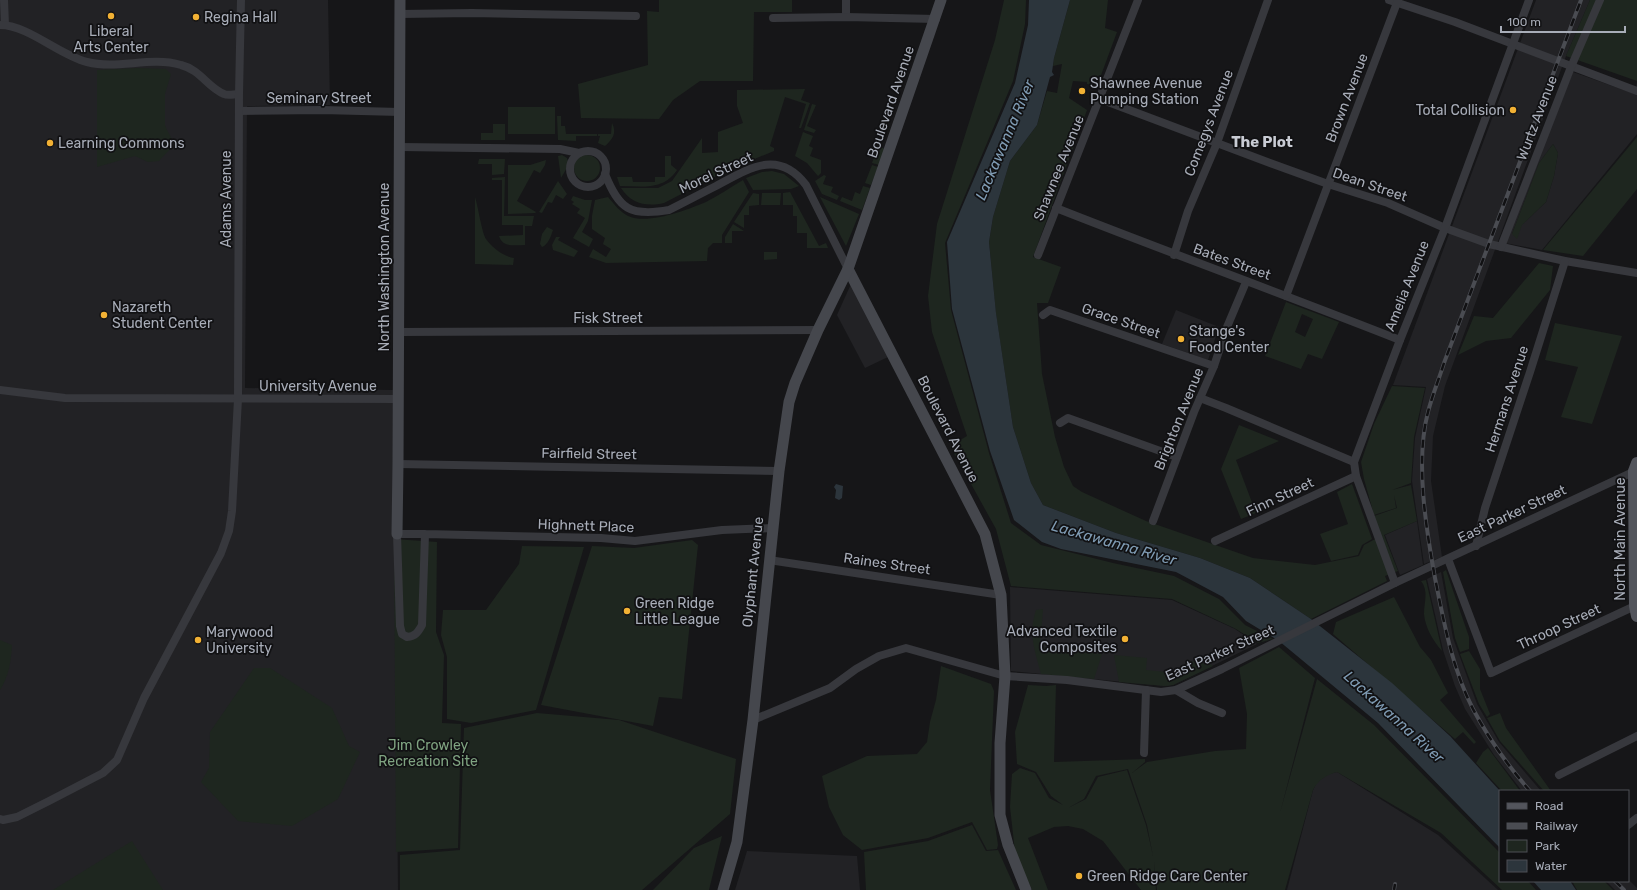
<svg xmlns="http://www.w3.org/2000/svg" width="1637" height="890" font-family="Rubik,sans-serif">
  <rect width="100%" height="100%" fill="#161618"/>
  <g fill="#222225" fill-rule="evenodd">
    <polygon points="0,0 328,0 330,105 247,106 245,388 393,390 398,890 0,890"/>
    <polygon points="1536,0 1590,0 1566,56 1445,386 1433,436 1431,481 1442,557 1424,564 1412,481 1415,438 1426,387 1393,385"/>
    <path d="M1573,72L1635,94L1637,82V134L1542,250L1505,243ZM1553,144L1558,153L1554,176L1546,202L1512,234L1539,163Z"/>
    <polygon points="851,284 888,357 865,368 837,315"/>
    <polygon points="1176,310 1219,327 1208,360 1162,344"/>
    <polygon points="1417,521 1423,565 1400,575 1385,535"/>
    <polygon points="1441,572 1453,638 1477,704 1499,742 1541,791 1522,791 1494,755 1465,709 1455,686 1443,650 1427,579"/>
    <polygon points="1010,587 1172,600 1235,629 1257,644 1173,685 1165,686 1011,671"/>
    <polygon points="1337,772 1438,835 1498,890 1287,890 1313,790 1317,782 1328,774"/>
    <polygon points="747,851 857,856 860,890 735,890"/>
    <polygon points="1628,879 1637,888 1637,890 1615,890 1606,881 1628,881"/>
  </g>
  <g fill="#1e261f" fill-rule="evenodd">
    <polygon points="659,0 792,0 792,12 754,12 753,81 700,81 673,100 659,119 581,118 578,84 648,65 647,11 659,12"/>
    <polygon points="1004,0 1026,0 1025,24 1013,81 945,243 951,310 989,453 1011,523 1041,545 1113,563 1174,576 1219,599 1245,625 1273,639 1258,643 1236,629 1172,599 1011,586 996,529 950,446 967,436 932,332 928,296 937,224 995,40"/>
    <polygon points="1070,0 1108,0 1105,28 1117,32 1097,86 1087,84 1087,82 1073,81 1069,98 1087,110 1033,257 1061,267 1048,303 1037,303 1042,374 1055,437 1064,467 1073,486 1082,492 1146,521 1253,558 1315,565 1359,556 1364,545 1381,536 1374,516 1397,508 1394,495 1396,508 1374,515 1364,479 1361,462 1374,424 1392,386 1425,388 1414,437 1411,483 1392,490 1411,485 1417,521 1384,535 1398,571 1385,576 1387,581 1311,619 1250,578 1200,558 1116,533 1043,505 1031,483 1013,427 996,314 989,242 993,217 1010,161 1037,125 1047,91 1057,93 1062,64 1053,66 1054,58"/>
    <polygon points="1590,0 1637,0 1637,81 1566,56"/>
    <polygon points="138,68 166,69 171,74 165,94 165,125 167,130 173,141 172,147 159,161 148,162 135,156 97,167 97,70"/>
    <path d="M805,89L801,100L810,103L801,128H799L806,104L785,97L770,146L774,148V151L730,169L664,203C647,207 631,204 621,188H658L672,181L702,138V153L718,152V132L743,123L737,106V90Z"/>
    <polygon points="812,104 816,105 807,126 816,130 814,133 804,130"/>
    <rect x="508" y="107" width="47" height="27"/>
    <polygon points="557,116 561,116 561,126 565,126 566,134 597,134 597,136 576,136 576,141 558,140"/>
    <path d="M612,123C617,133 613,139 605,146L598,143L600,136H598V134H611Z"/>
    <polygon points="493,124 505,124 505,140 481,140 481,133 493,133"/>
    <polygon points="803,132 813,136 809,146 813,148 810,156 821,160 821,173 818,176 807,163 795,156"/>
    <polygon points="1637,137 1637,189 1583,256 1543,250"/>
    <polygon points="1553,144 1558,153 1554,176 1546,202 1522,225 1517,239 1512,234 1539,163"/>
    <polygon points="877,145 885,149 879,165 872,163 876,152 869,149"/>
    <path d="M562,155L567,158C570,165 565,171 561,178L558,156Z"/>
    <circle cx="587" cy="168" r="13"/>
    <path d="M665,156H671V165L677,170C663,191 642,186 620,186L617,177H632L633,182H655V177H665Z"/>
    <polygon points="479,159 505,159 504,174 492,175 492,164 478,164"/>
    <polygon points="546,160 545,165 540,173 534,170 517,201 536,212 535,213 508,214 508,165 530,165"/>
    <polygon points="872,165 878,167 871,185 865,183"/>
    <polygon points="772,171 784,174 799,186 791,189 753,190 746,178 762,172"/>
    <polygon points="824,175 826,176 823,184 833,187 831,192 839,196 837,200 822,194 815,181"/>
    <path d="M505,177L504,216H534L532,226H525V245C514,245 503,248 499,236L523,235V225H502V180H492V178Z"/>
    <path d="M743,180L749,192L722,235V243H713L708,248L707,261L606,263L589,257L593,249L606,257L611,249L603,244L605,238L592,229V216L595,200L608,197C614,204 620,212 628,216C648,225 687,210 706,202C718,196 731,187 743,180Z"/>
    <polygon points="558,181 567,194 563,199 556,195 552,203 548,202 542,213 539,212"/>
    <polygon points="863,186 870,188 862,210 840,201 842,197 852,201 855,192 860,194"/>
    <polygon points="790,192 819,246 826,243 828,248 807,248 807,233 797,233 797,216 793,216 793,205 783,205 783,193"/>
    <polygon points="753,193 759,194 759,205 749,206 749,215 744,215 744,228 734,222"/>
    <polygon points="762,193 781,193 780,205 761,205"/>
    <polygon points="573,196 585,200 592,200 588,221 582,232 593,239 589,247 573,238 585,218 577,213 580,209 572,204 574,202 571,200"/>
    <path d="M475,197C478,206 482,233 486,239C492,248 505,257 514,258L513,265L475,264Z"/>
    <polygon points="820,197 859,214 846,246"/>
    <polygon points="733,224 744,231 732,231 732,243 725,243 725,237"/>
    <path d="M547,227L553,230C551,236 548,245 542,247L540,244L542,234Z"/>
    <polygon points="556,237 560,237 558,240 578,251 574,257 553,250 552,245"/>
    <polygon points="764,252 777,252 777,259 764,260"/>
    <polygon points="1539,263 1553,266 1550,290 1511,338 1486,341 1458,355 1474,316 1493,318"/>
    <path d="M1286,302L1339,322L1322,359L1308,354L1301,369L1265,356ZM1302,314L1313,319L1305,337L1295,332Z"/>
    <polygon points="1555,323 1622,336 1592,424 1561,417 1578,367 1545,360"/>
    <polygon points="1239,425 1279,441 1236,460 1256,513 1241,519 1221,469"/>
    <polygon points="1352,484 1372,539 1362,545 1358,555 1331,561 1320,534 1348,524 1337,492"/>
    <polygon points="394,539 437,542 436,632 444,655 442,723 461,724 458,848 396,852"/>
    <polygon points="692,540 698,545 682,699 659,697 653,726 541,705 592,546 634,548"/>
    <polygon points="522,546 584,547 536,710 471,723 447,719 447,657 441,635 443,610 486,610 519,564"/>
    <polygon points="1446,570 1469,637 1469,649 1460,652 1455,638 1443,572"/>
    <path d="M1426,580L1442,651C1433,641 1425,627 1424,614C1424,602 1429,591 1421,581Z"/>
    <polygon points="1394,597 1420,647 1431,660 1448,693 1440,700 1476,742 1474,744 1463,732 1455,739 1333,634 1336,622"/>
    <path d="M1043,609L1040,647L1102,654L1094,679L1041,674C1035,651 1028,634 1036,610Z"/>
    <path d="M0,640L12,645C11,661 9,676 0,690Z"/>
    <path d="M1279,647L1315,678L1280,813L1317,679L1374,725L1500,853V881H1528L1536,890H1502L1441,833L1337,772C1326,775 1318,780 1313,790L1285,890H1157L1154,861L1156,890H1141L1103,841L1083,829L1068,826L1054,827L1028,838L1048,890H1032L1015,852L1010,807L1012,774L1020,768L1035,773L1049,798L1063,805L1051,796L1036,772L1017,764L1015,732L1028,685L1046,686L1056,685L1054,762L1145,759V762L1132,773L1147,762L1215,751L1246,749L1247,714L1239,668ZM1128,769L1147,825L1153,856L1146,825L1127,770L1098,777L1086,799L1068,808L1084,799L1096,776Z"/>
    <polygon points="1469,651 1480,669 1480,689 1490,714 1487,717 1479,704 1460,654"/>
    <polygon points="1114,655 1147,658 1146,670 1187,674 1188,661 1208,663 1213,666 1173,685 1165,686 1119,682"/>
    <polygon points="941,666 991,684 994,691 990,790 998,845 997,849 987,850 972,822 928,838 862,850 843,835 829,807 822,776 867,756 917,754 927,742 930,722 936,700"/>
    <polygon points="254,668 270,668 332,708 349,746 360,752 338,799 292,826 238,821 201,782 209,768 210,732"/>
    <polygon points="537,713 619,720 736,759 730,814 642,890 400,890 400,855 460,850 464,728"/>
    <polygon points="1500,713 1506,728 1551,791 1544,791 1500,741 1487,718"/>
    <polygon points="1488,748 1520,791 1502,791 1476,763 1483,752"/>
    <polygon points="972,825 986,851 998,850 1016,890 866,890 864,852 928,841"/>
    <polygon points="722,836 709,890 653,890 694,848"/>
    <polygon points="132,841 163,890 53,890"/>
    <polygon points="1572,881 1604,881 1613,890 1577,890"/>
  </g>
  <g fill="#2c353c">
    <polygon points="1029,0 1070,0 1054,58 1052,72 1054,75 1050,77 1037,125 1010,161 993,217 989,242 996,313 1013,427 1031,483 1043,505 1116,533 1200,558 1250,578 1311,619 1392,683 1450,736 1500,791 1500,848 1378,723 1279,641 1246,621 1223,597 1176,572 1061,549 1042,542 1014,520 990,451 952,309 947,242 1015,83 1028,25"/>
    <polygon points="836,484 843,486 842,498 839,500 835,498 836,490 834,487"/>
    <polygon points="1533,881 1570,881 1576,890 1541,890"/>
  </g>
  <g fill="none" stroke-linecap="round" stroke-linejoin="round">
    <g stroke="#37383d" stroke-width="8">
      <polyline points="4,0 5,25"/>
      <polyline points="846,0 846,17"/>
      <polyline points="1389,0 1455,22 1637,91"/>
      <polyline points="400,14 472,13 636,16"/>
      <polyline points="773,18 846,17 936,19"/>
      <path d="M0,25C28,25 59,55 87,62C118,70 150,56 181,65C201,70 207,87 224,94C228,96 234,94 239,94"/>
      <polyline points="1100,99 1270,163 1328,184 1388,203 1445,228 1489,244 1565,261 1637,273"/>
      <polyline points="239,111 322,110 400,112"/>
      <polyline points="400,147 560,149 579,153"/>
      <circle cx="588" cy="169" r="18"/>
      <path d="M605,174C619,209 630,217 669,210C685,202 700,194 716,186C748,169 778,148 806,185L848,269"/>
      <path d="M1056,208C1170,253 1286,295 1400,340"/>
      <polyline points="1501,247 1571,67 1600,0"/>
      <polyline points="1038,255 1138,0"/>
      <polyline points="1174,255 1188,211 1217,143 1268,0"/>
      <polyline points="1286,296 1398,0"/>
      <polyline points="1043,315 1050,310 1214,366"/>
      <polyline points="399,332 818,330"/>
      <polyline points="0,390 65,398 398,399"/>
      <polyline points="1200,398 1226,408 1354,462"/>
      <polyline points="1060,423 1068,418 1177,457"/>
      <polyline points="398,464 779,471"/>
      <polyline points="1153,521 1194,412 1214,366 1227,327 1246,282"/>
      <path d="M425,534L422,625C418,632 416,636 407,637L402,634L400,626L397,534H425L601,538L635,541L722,530L773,528"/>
      <polyline points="1215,541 1356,476"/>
      <polyline points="1476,546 1485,508 1530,372 1565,261"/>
      <polyline points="1448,559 1491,673 1637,605"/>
      <polyline points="769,560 1001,595"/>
      <polyline points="1395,583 1356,476 1354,462 1400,340 1445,228 1529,0"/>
      <polyline points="1176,690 1198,703 1222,713"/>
      <polyline points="753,720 830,688 856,669 879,656 906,648 1005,676 1067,680 1161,692 1176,690 1222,669 1395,583 1637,470"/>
      <polyline points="1144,753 1146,690"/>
      <polyline points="1559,775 1637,736"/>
      <polyline points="0,819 3,820 17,817 49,801 103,773 117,760 144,698 221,553 229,531 232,511 238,399 239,94 241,0"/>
      <polyline points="1628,825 1637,818"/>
    </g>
    <g stroke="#45474d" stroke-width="11">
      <polyline points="848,269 985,534 1001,595 1005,676 1000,743 1000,815 1008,845 1026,890"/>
      <polyline points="397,534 398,464 400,0"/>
      <polyline points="723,890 737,842 753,720 779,471 789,402 795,383 818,330 848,269 941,0"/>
    </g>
    <polyline stroke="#53555c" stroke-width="12" points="1637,463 1634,471 1635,606 1637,616"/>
    <defs>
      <g id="rail">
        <path d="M1530,791C1508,766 1489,739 1473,709C1452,668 1444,623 1435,578C1426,529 1415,461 1428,412C1432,396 1439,379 1444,363L1581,0"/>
        <polyline points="1615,881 1624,890"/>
        <polyline points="1394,890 1395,884"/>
      </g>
    </defs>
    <use href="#rail" stroke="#4a4c52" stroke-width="4"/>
    <use href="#rail" stroke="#111113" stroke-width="2.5" stroke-dasharray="8" stroke-linecap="butt"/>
  </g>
  <g fill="#f2b134" stroke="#111113" stroke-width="1.5">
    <circle cx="111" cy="16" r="4"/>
    <circle cx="196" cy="17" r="4"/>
    <circle cx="1082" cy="91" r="4"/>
    <circle cx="1513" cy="110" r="4"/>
    <circle cx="50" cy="143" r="4"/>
    <circle cx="104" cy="315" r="4"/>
    <circle cx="1181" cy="339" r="4"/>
    <circle cx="627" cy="611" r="4"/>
    <circle cx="1125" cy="639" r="4"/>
    <circle cx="198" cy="640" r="4"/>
    <circle cx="1079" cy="876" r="4"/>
  </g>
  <g text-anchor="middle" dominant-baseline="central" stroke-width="3.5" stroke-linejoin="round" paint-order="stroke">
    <g font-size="14" fill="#a8adb8" stroke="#111113" text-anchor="start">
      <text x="204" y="17">Regina Hall</text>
      <text x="111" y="31" text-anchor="middle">Liberal<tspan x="111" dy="16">Arts Center</tspan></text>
      <text x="1090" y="83">Shawnee Avenue<tspan x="1090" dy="16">Pumping Station</tspan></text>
      <text x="1505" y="110" text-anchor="end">Total Collision</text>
      <text x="58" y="143">Learning Commons</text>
      <text x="112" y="307">Nazareth<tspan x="112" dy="16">Student Center</tspan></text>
      <text x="1189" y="331">Stange's<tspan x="1189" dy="16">Food Center</tspan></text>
      <text x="635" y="603">Green Ridge<tspan x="635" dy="16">Little League</tspan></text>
      <text x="1117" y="631" text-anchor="end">Advanced Textile<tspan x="1117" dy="16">Composites</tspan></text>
      <text x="206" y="632">Marywood<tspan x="206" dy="16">University</tspan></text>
      <text x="1087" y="876">Green Ridge Care Center</text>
    </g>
    <g font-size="14" fill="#a8adb8" stroke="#111113">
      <text x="319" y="98">Seminary Street</text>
      <text transform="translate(1347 98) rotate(-69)">Brown Avenue</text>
      <text transform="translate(891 102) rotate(-71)">Boulevard Avenue</text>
      <text transform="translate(1537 118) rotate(-69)">Wurtz Avenue</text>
      <text transform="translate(1209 123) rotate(-69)">Comegys Avenue</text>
      <text transform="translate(1059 168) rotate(-68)">Shawnee Avenue</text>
      <text transform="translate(716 173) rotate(-25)">Morel Street</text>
      <text transform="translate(1370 185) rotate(19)">Dean Street</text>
      <text transform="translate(226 199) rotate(-90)">Adams Avenue</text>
      <text transform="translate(1232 262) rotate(20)">Bates Street</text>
      <text transform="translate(384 267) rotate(-90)">North Washington Avenue</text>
      <text transform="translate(1407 286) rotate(-68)">Amelia Avenue</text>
      <text x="608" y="318">Fisk Street</text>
      <text transform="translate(1121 321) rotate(19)">Grace Street</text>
      <text x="318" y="386">University Avenue</text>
      <text transform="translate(1507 399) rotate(-72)">Hermans Avenue</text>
      <text transform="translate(1179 419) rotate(-68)">Brighton Avenue</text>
      <text transform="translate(948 429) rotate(63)">Boulevard Avenue</text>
      <text transform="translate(589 454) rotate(1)">Fairfield Street</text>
      <text transform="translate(1280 497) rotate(-25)">Finn Street</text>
      <text transform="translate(1512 514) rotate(-25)">East Parker Street</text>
      <text transform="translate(586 526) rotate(2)">Highnett Place</text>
      <text transform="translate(1620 539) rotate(-90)">North Main Avenue</text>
      <text transform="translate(887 564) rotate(8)">Raines Street</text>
      <text transform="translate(753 572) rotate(-84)">Olyphant Avenue</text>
      <text transform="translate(1559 627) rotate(-25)">Throop Street</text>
      <text transform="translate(1220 653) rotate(-24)">East Parker Street</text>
    </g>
    <g font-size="14" fill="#7fa381" stroke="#111113">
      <text x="428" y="745">Jim Crowley<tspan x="428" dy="16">Recreation Site</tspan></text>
    </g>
    <g font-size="15" font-style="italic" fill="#7f9bb3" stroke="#111113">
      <text transform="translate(1005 140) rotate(-67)">Lackawanna River</text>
      <text transform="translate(1114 543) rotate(16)">Lackawanna River</text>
      <text transform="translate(1394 717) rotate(42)">Lackawanna River</text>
    </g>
    <g font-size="15" font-weight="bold" fill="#c9ccd4" stroke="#111113">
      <text x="1262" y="142">The Plot</text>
    </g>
  </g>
  <rect x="1499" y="790" width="130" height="92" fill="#111113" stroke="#4d4f55"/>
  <rect x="1507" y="803" width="20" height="6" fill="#53555c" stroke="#4d4f55"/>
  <text x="1535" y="810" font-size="12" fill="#a8adb8">Road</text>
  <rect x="1507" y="823" width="20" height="6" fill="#4a4c52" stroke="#4d4f55"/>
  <text x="1535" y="830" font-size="12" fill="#a8adb8">Railway</text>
  <rect x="1507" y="840" width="20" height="12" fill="#1e261f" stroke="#4d4f55"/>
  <text x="1535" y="850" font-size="12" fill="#a8adb8">Park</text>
  <rect x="1507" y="860" width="20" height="12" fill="#2c353c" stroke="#4d4f55"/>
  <text x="1535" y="870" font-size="12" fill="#a8adb8">Water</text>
  <path d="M1501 26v6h124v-6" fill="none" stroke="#a8adb8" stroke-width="2"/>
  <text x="1507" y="26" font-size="12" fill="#a8adb8" stroke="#111113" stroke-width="3" paint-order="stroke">100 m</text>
</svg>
